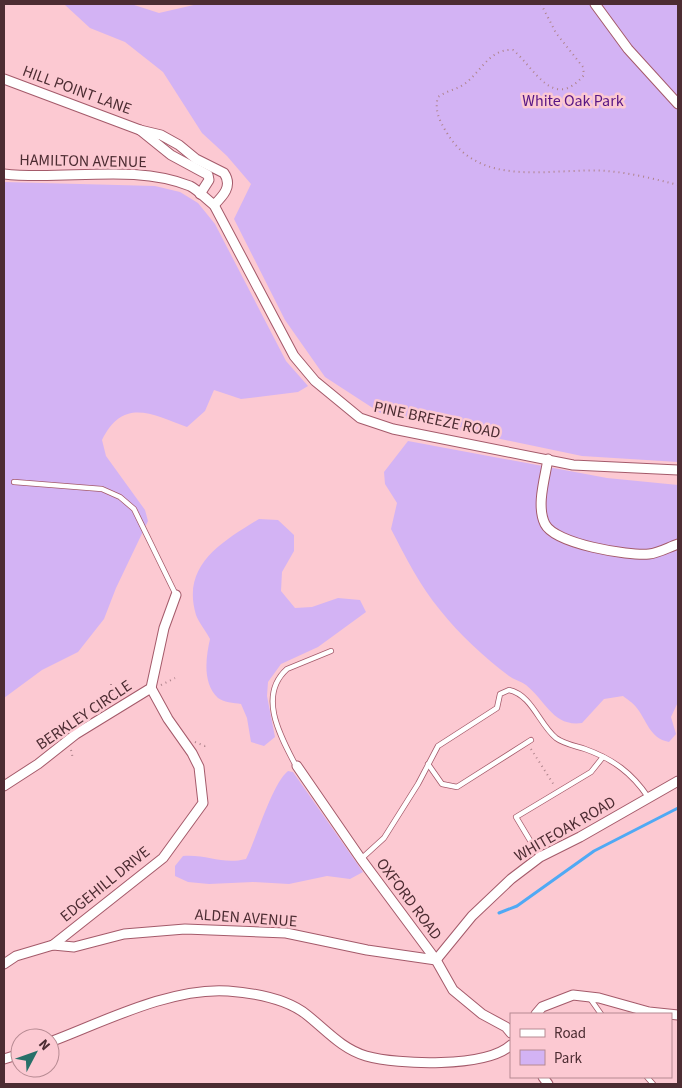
<svg xmlns="http://www.w3.org/2000/svg" width="682" height="1088" font-family="'Source Sans 3',sans-serif">
  <rect width="100%" height="100%" fill="#fcc9d2"/>
  <g fill="#d3b3f4">
    <polygon points="67,4 131,4 159,13 198,4 678,4 678,462 582,456 382,414 325,377 285,320 234,219 251,184 227,156 202,133 163,72 125,42 90,28 65,5"/>
    <path d="M4,182L155,186L180,192L198,203L215,224L286,361L308,386L298,392L241,399L214,390L205,411L187,427C152,414 123,397 102,440L106,456L145,510L148,521L116,588L104,619L78,652L42,670L4,698Z"/>
    <path d="M408,441L607,478L678,485V702L671,717L676,734L669,742C649,738 647,720 636,707C633,703 627,699 623,696L604,699L582,723C553,727 546,701 526,685C521,681 514,680 509,676C485,658 459,634 440,610C420,586 405,556 391,529L397,503L385,484L384,472Z"/>
    <path d="M259,519L278,520L294,535V551L282,572L281,591L295,608L312,607L338,598L360,600L366,612L318,647L281,664L268,682L267,696L275,737L264,746L251,742L247,718L241,704C234,703 223,702 218,698C202,683 206,657 210,639C206,631 199,623 196,615C181,565 222,542 259,519Z"/>
    <path d="M288,771L293,772L363,872L350,879L327,876L289,884L253,882L209,884L188,882L175,876V866L183,856C207,854 222,865 246,859C257,837 272,784 288,771Z"/>
  </g>
  <g fill="none" stroke-linecap="round" stroke-linejoin="round">
    <polyline stroke="#50a9f4" stroke-width="3" points="499,913 517,906 594,851 678,808"/>
    <defs>
      <g id="lane">
        <polyline points="14,482 102,489 120,497 134,509 176,595"/>
        <polyline points="428,764 442,784 457,787 531,740"/>
        <path d="M296,766C281,737 257,696 287,669L331,651"/>
        <polyline points="540,857 516,817 591,772 603,757"/>
        <path d="M361,859L384,838L418,784L438,746L497,708L500,694L509,690C532,695 539,724 556,738C564,744 576,746 585,749C613,759 632,773 648,797"/>
        <polyline points="589,997 601,1014"/>
        <polyline points="647,1077 653,1084"/>
      </g>
      <g id="street">
        <polyline points="595,4 628,49 678,104"/>
        <path d="M4,79L140,130L161,135L179,145L196,159L224,173C233,186 223,196 214,205"/>
        <polyline points="140,130 171,155 208,175 209,180 200,194"/>
        <path d="M4,174C63,181 134,163 190,186C198,190 206,199 214,205L294,356L315,381L360,418L393,429L573,465L678,470"/>
        <path d="M548,459C545,478 536,506 545,524C555,544 628,556 649,554C659,553 669,547 678,544"/>
        <polyline points="297,766 361,859 436,960 453,990 482,1014 506,1027 511,1033"/>
        <polyline points="4,786 38,764 76,734 151,688 164,628 176,595"/>
        <polyline points="53,945 74,947 124,934 185,929 286,933 367,950 436,960"/>
        <polyline points="436,960 472,916 511,879 540,857 580,837 678,781"/>
        <polyline points="4,964 16,956 53,945 163,858 203,803 199,767 192,753 168,719 151,688"/>
        <polyline points="536,1014 542,1007 573,995 599,998 649,1012 678,1015"/>
        <path d="M50,1042C103,1022 171,987 228,991C254,993 286,998 307,1015C326,1030 342,1049 366,1056C398,1065 486,1068 511,1045"/>
        <polyline points="4,1059 20,1054"/>
        <polyline points="543,1077 548,1084"/>
      </g>
    </defs>
    <use href="#lane" stroke="#a45a6a" stroke-width="6"/>
    <use href="#street" stroke="#a45a6a" stroke-width="11"/>
    <g stroke="#af848c" stroke-width="2" stroke-dasharray="1 4" stroke-linecap="butt">
      <path d="M541,4L556,33L583,67L584,75C553,112 535,68 513,50C489,48 480,74 463,85C455,90 446,91 438,97C434,110 440,122 447,133C481,190 552,167 607,171C631,173 655,179 678,185"/>
      <polyline points="111,684 112,701"/>
      <polyline points="161,685 175,678"/>
      <polyline points="44,735 49,743"/>
      <polyline points="195,742 205,746 209,745"/>
      <polyline points="531,749 554,785"/>
      <polyline points="71,750 73,759"/>
    </g>
    <use href="#lane" stroke="#fff" stroke-width="4.5"/>
    <use href="#street" stroke="#fff" stroke-width="9"/>
  </g>
  <g text-anchor="middle" dominant-baseline="central" stroke-width="5" stroke-linejoin="round" paint-order="stroke">
    <g font-size="16" fill="#4c2c32" stroke="#fcc9d2">
      <text transform="translate(77 90) rotate(20)">HILL POINT LANE</text>
      <text transform="translate(83 161) rotate(1)">HAMILTON AVENUE</text>
      <text transform="translate(437 420) rotate(12)">PINE BREEZE ROAD</text>
      <text transform="translate(84 715) rotate(-34)">BERKLEY CIRCLE</text>
      <text transform="translate(565 829) rotate(-30)">WHITEOAK ROAD</text>
      <text transform="translate(105 884) rotate(-39)">EDGEHILL DRIVE</text>
      <text transform="translate(409 899) rotate(53)">OXFORD ROAD</text>
      <text transform="translate(246 918) rotate(4)">ALDEN AVENUE</text>
    </g>
    <g font-size="16" fill="#581684" stroke="#fcc9d2">
      <text x="573" y="101">White Oak Park</text>
    </g>
  </g>
  <rect width="682" height="1088" fill="none" stroke="#4c2c32" stroke-width="10"/>
  <rect x="510" y="1013" width="162" height="65" fill="#fcc9d2" stroke="#b68a92"/>
  <rect x="520" y="1029" width="25" height="8" fill="#ffffff" stroke="#b68a92"/>
  <text x="554" y="1038" font-size="15" fill="#4c2c32">Road</text>
  <rect x="520" y="1050" width="25" height="15" fill="#d3b3f4" stroke="#b68a92"/>
  <text x="554" y="1063" font-size="15" fill="#4c2c32">Park</text>
  <g transform="translate(35 1053) rotate(49)"><circle r="24" fill="#fcc9d2" stroke="#b68a92"/>
  <path d="M0-4L9 19L0 12L-9 19Z" fill="#277069"/>
  <text y="-8" font-size="14" font-weight="bold" text-anchor="middle" fill="#4c2c32">N</text>
  </g>
</svg>
